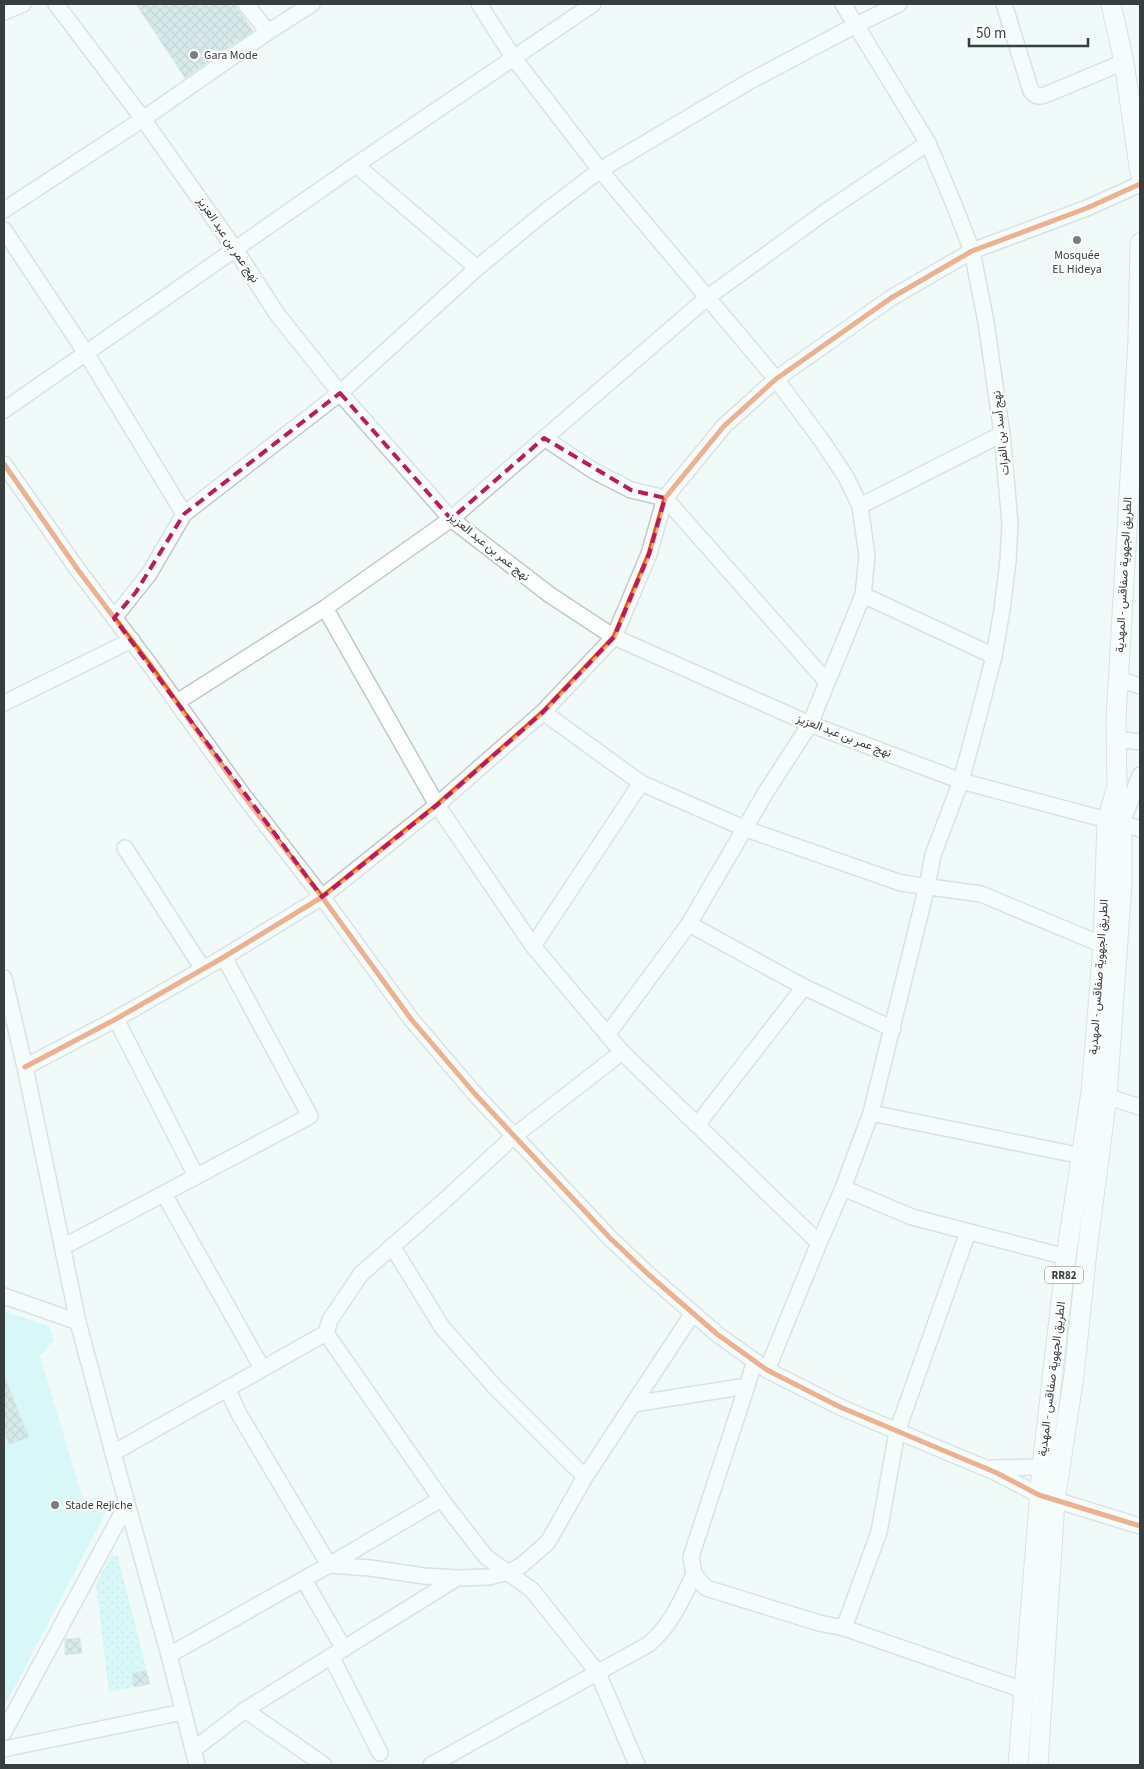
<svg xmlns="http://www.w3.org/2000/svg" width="1144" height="1769" font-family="'Source Sans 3',Vazirmatn,sans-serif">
  <defs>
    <pattern id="grass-dots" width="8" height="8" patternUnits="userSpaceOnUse" patternTransform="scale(1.25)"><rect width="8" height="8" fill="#bbf6f3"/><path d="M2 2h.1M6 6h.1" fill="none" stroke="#a1d4d1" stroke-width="1.8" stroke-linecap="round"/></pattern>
    <pattern id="building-cross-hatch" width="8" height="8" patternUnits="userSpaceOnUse" patternTransform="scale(1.25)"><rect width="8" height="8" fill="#b8d7d6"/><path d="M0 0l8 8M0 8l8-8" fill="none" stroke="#96b0af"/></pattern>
  </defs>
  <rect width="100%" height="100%" fill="#effaf9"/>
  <polygon fill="url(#grass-dots)" points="111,1555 118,1557 150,1684 109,1692 96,1584"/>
  <polygon fill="#bbf6f3" points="4,1311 49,1327 54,1340 40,1356 83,1500 102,1498 107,1510 4,1707"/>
  <g fill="url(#building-cross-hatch)" stroke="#c9d1d1">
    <polygon points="136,4 235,4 253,31 185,78"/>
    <polygon points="4,1376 29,1437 9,1445 4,1431"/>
    <polygon points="80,1638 82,1653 65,1655 65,1639"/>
    <polygon points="146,1670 150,1684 134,1687 132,1674"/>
  </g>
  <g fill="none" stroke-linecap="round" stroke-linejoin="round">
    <defs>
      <g id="minor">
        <polyline points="56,4 143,119 235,249 277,314 340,393 451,519 550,595 614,637 810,724 961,781 1107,820 1122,823 1140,829"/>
        <polyline points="246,4 268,32"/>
        <polyline points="479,4 513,57 600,170 776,379 822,441 846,477 860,506 867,556 863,595 810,724 766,792 689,924 607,1035"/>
        <path d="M1004,4L1031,91C1036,97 1039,97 1045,95L1124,62"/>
        <polyline points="4,12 23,4"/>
        <polyline points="356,165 477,268"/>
        <polyline points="4,210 143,119 268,32 312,4"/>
        <polyline points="4,230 86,353 184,514 340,393 477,268 545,212 600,170 750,81 856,25 899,4"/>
        <polyline points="4,410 356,165 593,4"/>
        <polyline points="544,438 594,471 631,490 665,498 827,682"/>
        <polyline points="4,464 78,570 150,665 243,795 322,897 411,1019 475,1094 532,1155 610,1238 649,1275 717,1334 767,1370 840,1407 997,1473 1039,1495 1140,1526"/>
        <polyline points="860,506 1002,434"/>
        <polyline points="863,595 994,656"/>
        <polyline points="325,608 437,805 533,946 622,1052 819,1243"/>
        <polyline points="114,618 149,574 184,514"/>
        <polyline points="1119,679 1140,686"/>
        <polyline points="177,702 325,608 451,519 708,297 825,212 928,143"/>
        <polyline points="4,703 132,640"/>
        <polyline points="543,712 641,783 746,829 901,883 981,894 1103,945"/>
        <polyline points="1116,739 1140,742"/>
        <polyline points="1122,823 1140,775"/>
        <polyline points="125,848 203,969"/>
        <polyline points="689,924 804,987 893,1029"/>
        <polyline points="533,946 641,783"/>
        <polyline points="4,978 25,1067 78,1322 113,1453 169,1655 197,1765"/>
        <polyline points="116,1019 196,1176"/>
        <polyline points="622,1052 514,1136 445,1200 361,1274 330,1320 326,1333 441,1499 486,1557 532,1590 598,1673 637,1765"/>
        <polyline points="25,1067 116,1019 224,957 322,897 437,805 543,712 614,637 649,554 665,498 724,426 776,379 891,298 972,251 1087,208 1140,184"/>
        <polyline points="1096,1093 1140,1107"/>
        <polyline points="871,1113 1082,1156"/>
        <polyline points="697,1125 804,987"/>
        <polyline points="843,1188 912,1217 1066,1257"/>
        <polyline points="164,1194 262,1368"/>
        <polyline points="968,1232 897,1432 879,1532 844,1628 1023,1690"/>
        <polyline points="392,1246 442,1327 495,1387 585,1477"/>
        <polyline points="63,1247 310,1116 224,957"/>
        <polyline points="4,1296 78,1322"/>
        <polyline points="755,1361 691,1557 694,1574 706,1588 819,1623 844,1628"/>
        <polyline points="767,1370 819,1243 843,1188 871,1113 927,886 933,855 961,781 978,718 994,656 1002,610 1008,561 1010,523 1002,434 986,322 972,251 953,202 928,143 843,4"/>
        <polyline points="227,1388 239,1414 329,1565 370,1568 424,1576 457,1578 489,1577 509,1572 522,1565 548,1542 585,1477 693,1313"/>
        <polyline points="633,1404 747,1386"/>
        <polyline points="113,1453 326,1333"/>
        <polyline points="991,1468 1042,1467 1053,1469"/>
        <polyline points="304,1580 344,1649"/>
        <polyline points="169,1655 329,1565 441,1499"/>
        <polyline points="331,1656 380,1753"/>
        <polyline points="245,1710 324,1765"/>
        <polyline points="4,1732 127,1504"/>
        <polyline points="4,1749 183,1712"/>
        <polyline points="193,1750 245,1710 457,1578"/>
        <path d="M431,1765L649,1644C672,1624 681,1601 694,1574"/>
      </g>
      <g id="major">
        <polyline points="1111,4 1124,62 1140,173"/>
        <polyline points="1018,1765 1042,1467 1066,1257 1091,1092 1103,945 1107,820 1115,793"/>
        <polyline points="1038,1765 1055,1501 1074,1375 1087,1251 1107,1096 1122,883 1122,823 1117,787 1116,719 1138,340 1140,243"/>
      </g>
    </defs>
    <use href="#minor" stroke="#c0c8c8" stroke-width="18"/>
    <use href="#major" stroke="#c0c8c8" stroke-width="21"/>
    <use href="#minor" stroke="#fdfefe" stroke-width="15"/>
    <use href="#major" stroke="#fdfefe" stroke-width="19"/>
    <defs>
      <g id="cycleway">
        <polyline points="4,464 78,570 150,665 243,795 322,897 411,1019 475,1094 532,1155 610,1238 649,1275 717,1334 767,1370 840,1407 997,1473 1039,1495 1140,1526"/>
        <polyline points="25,1067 116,1019 224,957 322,897 437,805 543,712 614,637 649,554 665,498 724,426 776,379 891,298 972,251 1087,208 1140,184"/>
      </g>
    </defs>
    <use href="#cycleway" stroke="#fff" stroke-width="8"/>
    <use href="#cycleway" stroke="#e8590c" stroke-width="5"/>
  </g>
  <path d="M0 0H1144V1769H0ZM340,393L451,519L544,438L631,490L665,498L649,554L614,637L543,712L437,805L322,897L114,618L136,592L184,514Z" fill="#effaf9" fill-opacity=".55" fill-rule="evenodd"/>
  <path fill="none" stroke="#c2185b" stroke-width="4" stroke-dasharray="10 6" stroke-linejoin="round" d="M340,393L451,519L544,438L631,490L665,498L649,554L614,637L543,712L437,805L322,897L114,618L136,592L184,514Z"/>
  <g fill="#77807f" stroke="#fff" stroke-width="2">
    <circle cx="194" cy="55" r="5"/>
    <circle cx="1077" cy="240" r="5"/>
    <circle cx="55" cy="1505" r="5"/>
  </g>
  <g text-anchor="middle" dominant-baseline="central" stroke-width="4.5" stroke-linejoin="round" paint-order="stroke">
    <rect fill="#fff" stroke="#737878" stroke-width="1" x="1045" y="1266.5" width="38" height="17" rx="4"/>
    <g font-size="11" font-weight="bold" fill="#373e3e">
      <text x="1064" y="1275">RR82</text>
    </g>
    <g font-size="12" fill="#373e3e" stroke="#fff" text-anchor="start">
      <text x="204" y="55">Gara Mode</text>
      <text x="1077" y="255" text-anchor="middle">Mosquée<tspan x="1077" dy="14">EL Hideya</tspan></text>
      <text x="65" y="1505">Stade Rejiche</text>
    </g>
    <g font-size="12" fill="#373e3e" stroke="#fff">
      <text transform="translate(228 240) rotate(56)">نهج عمر بن عبد العزيز</text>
      <text transform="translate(1001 433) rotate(-96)">نهج أسد بن الفرات</text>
      <text transform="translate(489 547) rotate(39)">نهج عمر بن عبد العزيز</text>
      <text transform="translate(1124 575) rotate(-87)">الطريق الجهوية صفاقس - المهدية</text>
      <text transform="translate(844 736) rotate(21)">نهج عمر بن عبد العزيز</text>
      <text transform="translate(1099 977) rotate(-86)">الطريق الجهوية صفاقس - المهدية</text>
      <text transform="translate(1052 1379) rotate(-83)">الطريق الجهوية صفاقس - المهدية</text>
    </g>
  </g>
  <rect width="1144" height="1769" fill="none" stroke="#373e3e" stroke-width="10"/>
  <path d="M969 38v8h119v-8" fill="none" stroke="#373e3e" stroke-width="2.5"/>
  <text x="976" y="38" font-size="15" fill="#373e3e" stroke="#ffffff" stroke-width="4" paint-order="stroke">50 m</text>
</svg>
